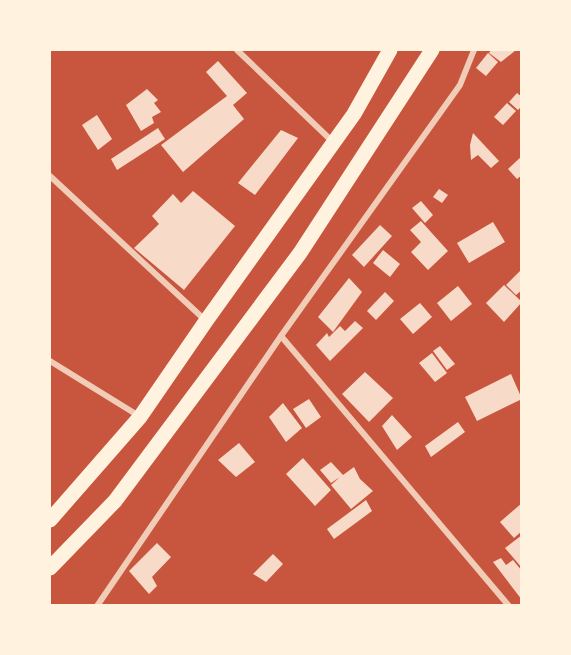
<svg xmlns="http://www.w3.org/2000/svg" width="571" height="655" font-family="'Varela Round',sans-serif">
  <rect width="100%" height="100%" fill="#c8553d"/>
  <g fill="#f7dbc8">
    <polygon points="491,50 516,50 501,62 489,53"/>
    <polygon points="488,53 498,62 486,76 476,68"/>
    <polygon points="218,61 247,93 233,105 244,119 183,172 161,145 227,96 206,72"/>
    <polygon points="147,89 158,100 154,103 161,112 152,117 154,123 141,131 126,105"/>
    <polygon points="517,93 522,97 522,106 518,110 509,102"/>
    <polygon points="507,103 516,111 503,125 494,117"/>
    <polygon points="97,115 112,139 98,150 82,125"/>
    <polygon points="158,128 165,139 117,170 111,159"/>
    <polygon points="281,130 298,138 255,195 238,183"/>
    <polygon points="473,133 499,161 491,168 478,155 471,160 470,145"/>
    <polygon points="522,156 522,175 517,179 508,169"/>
    <polygon points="439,189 448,195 442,203 433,197"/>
    <polygon points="193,191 235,226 184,290 134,248 159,224 152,216 173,194 181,203"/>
    <polygon points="421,201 433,215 425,223 412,208"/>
    <polygon points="421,221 448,251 428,270 411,252 421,242 410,230"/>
    <polygon points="493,222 505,242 469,263 457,243"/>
    <polygon points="380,225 392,236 364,267 352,255"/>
    <polygon points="383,250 400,264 390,277 373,263"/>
    <polygon points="522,269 522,290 516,295 506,285"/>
    <polygon points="349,278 362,292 333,332 318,317"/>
    <polygon points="504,285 522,302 504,322 486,303"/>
    <polygon points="458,286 472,304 451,321 437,303"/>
    <polygon points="385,292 394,301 376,320 367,311"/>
    <polygon points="420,303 432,317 413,334 400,319"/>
    <polygon points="355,321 363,328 330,361 316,345 327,333 329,337 340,326 345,331"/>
    <polygon points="440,346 455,364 447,370 433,351"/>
    <polygon points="432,353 447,373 435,382 419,363"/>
    <polygon points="365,372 393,398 369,422 342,394"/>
    <polygon points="511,374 522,399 477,421 465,397"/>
    <polygon points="309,399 321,417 306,428 293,409"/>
    <polygon points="283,403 302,428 286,442 269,417"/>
    <polygon points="392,415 412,437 397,450 382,426"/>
    <polygon points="458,422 465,432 431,457 425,446"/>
    <polygon points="239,443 255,462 236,477 218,460"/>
    <polygon points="303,458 331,490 315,506 286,474"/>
    <polygon points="331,462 343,475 354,467 360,479 373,491 351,509 331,485 340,477 331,483 320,470"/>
    <polygon points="366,500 372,511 334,539 327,529"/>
    <polygon points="522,503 522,531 514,538 500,522"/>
    <polygon points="522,535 522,568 505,548"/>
    <polygon points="157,543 171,557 152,577 157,586 149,594 129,571"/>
    <polygon points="273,554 283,564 266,582 253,574"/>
    <polygon points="501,558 506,565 513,560 522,571 522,600 493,562"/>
  </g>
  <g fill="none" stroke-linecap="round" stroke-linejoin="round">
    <g stroke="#f1ccb7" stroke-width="6">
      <polyline points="237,50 334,143"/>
      <polyline points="50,176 205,320"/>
      <polyline points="281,336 509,606"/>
      <polyline points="50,361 139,416"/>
      <polyline points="97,606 281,336 460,85 474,50"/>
    </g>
    <g stroke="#fff3e0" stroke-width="15">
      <polyline points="50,520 140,417 206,321 354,114 390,50"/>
      <polyline points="50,568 115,501 300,253 432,50"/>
    </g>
  </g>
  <rect width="571" height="655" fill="none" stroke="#fff3e0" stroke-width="102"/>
</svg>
